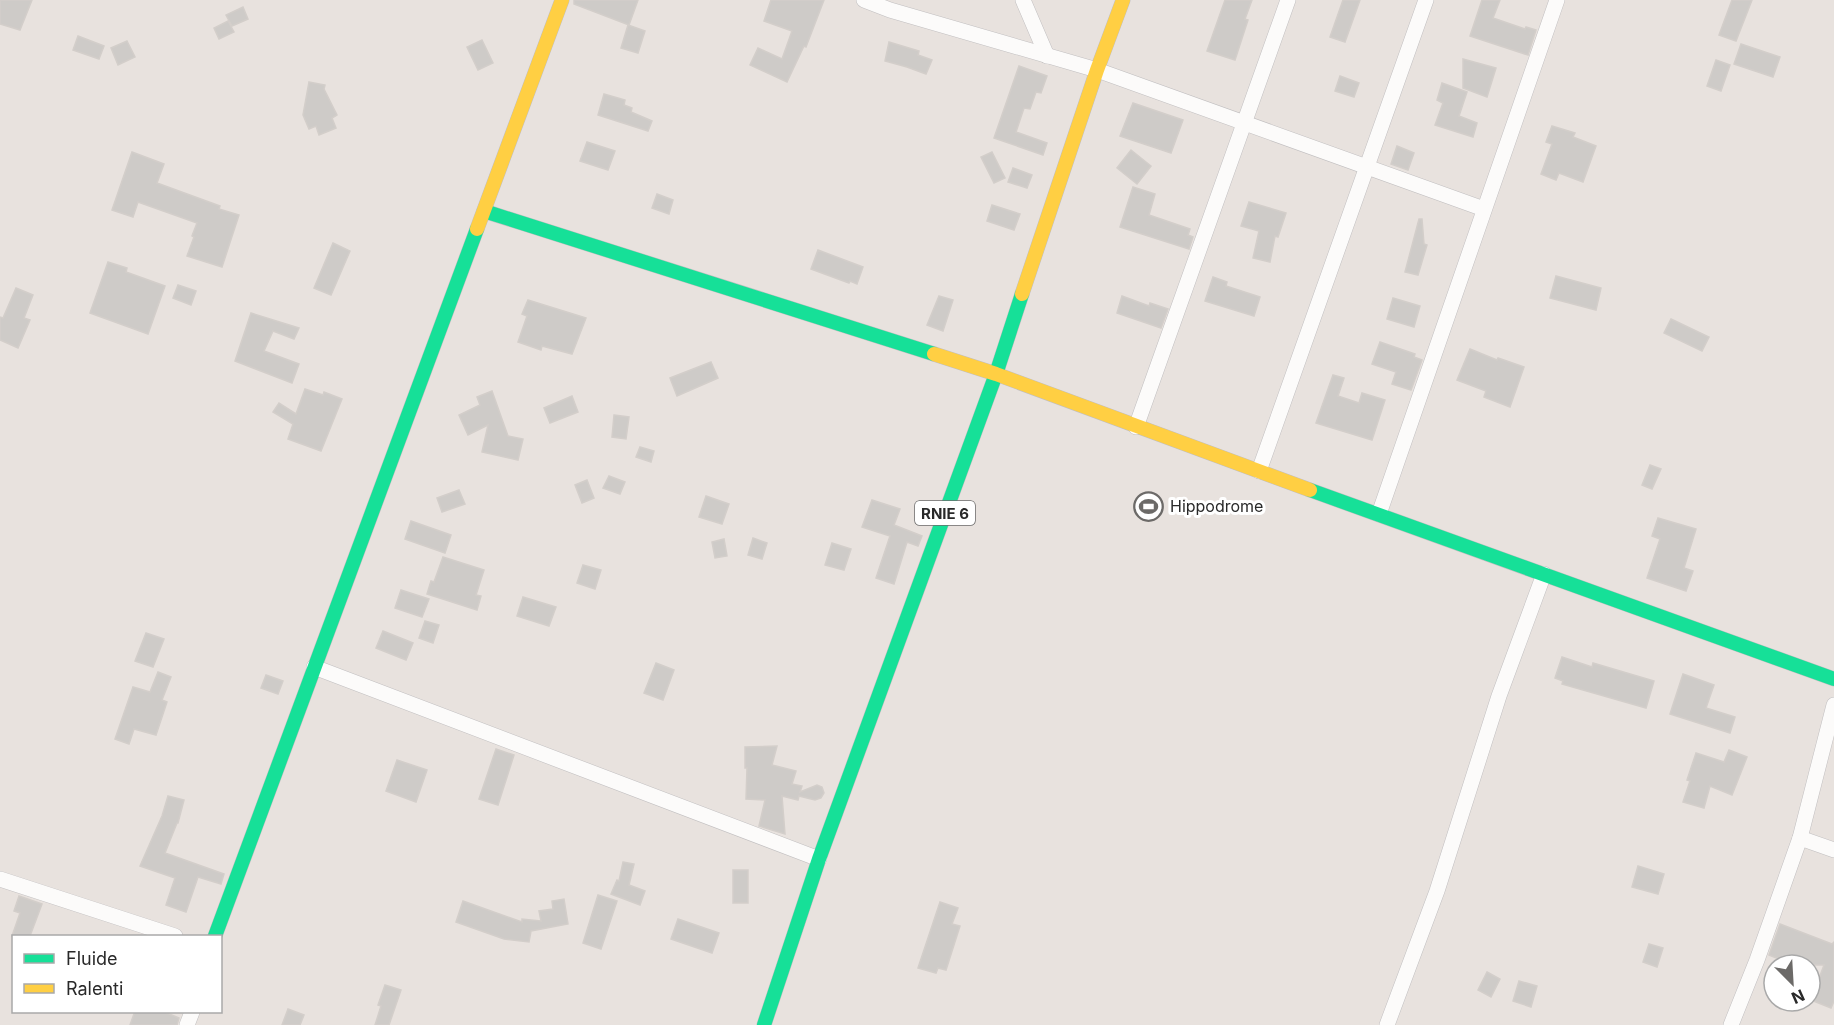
<svg xmlns="http://www.w3.org/2000/svg" width="1834" height="1025" font-family="Inter,sans-serif">
  <rect width="100%" height="100%" fill="#e8e2de"/>
  <g fill="#cecbc8" stroke="#d3ceca" stroke-width="1.5">
    <polygon points="0,0 32,0 20,30 0,24"/>
    <polygon points="574,0 638,0 629,25 574,4"/>
    <polygon points="771,0 824,0 806,47 804,46 787,82 750,65 758,48 782,59 792,31 764,21"/>
    <polygon points="1225,0 1252,0 1245,19 1248,20 1235,60 1207,51"/>
    <polygon points="1343,0 1360,0 1345,42 1330,37"/>
    <polygon points="1482,0 1500,0 1493,18 1525,29 1526,27 1536,30 1528,55 1470,36"/>
    <polygon points="1732,0 1752,0 1736,41 1719,35"/>
    <polygon points="243,7 248,19 232,26 226,15"/>
    <polygon points="228,21 234,32 219,39 214,28"/>
    <polygon points="628,25 645,31 638,53 621,48"/>
    <polygon points="78,36 104,46 99,59 73,50"/>
    <polygon points="482,40 493,63 478,70 467,47"/>
    <polygon points="127,41 135,57 118,65 111,48"/>
    <polygon points="889,42 919,51 918,55 932,60 926,74 907,67 885,61"/>
    <polygon points="1741,44 1780,57 1773,77 1734,64"/>
    <polygon points="1463,59 1496,68 1487,97 1463,88"/>
    <polygon points="1716,60 1730,65 1721,91 1707,86"/>
    <polygon points="1019,66 1047,76 1041,93 1036,92 1030,109 1024,108 1016,132 1047,143 1043,155 994,138"/>
    <polygon points="1340,76 1359,83 1354,97 1335,91"/>
    <polygon points="309,82 325,85 324,89 337,115 332,118 336,128 319,135 316,126 309,129 303,115"/>
    <polygon points="1442,83 1467,92 1459,116 1477,123 1473,137 1435,125 1443,103 1437,100"/>
    <polygon points="604,94 625,100 624,105 632,108 631,112 652,121 648,131 598,115"/>
    <polygon points="1133,103 1183,120 1171,153 1120,136"/>
    <polygon points="1552,126 1575,133 1573,137 1596,146 1583,182 1559,173 1556,180 1541,174 1552,144 1546,142"/>
    <polygon points="587,142 615,151 608,170 580,161"/>
    <polygon points="1397,146 1414,153 1408,170 1391,164"/>
    <polygon points="1131,150 1151,166 1137,184 1117,168"/>
    <polygon points="132,152 164,164 157,183 220,206 219,209 239,215 222,267 187,256 194,237 192,236 197,223 138,202 133,217 112,210"/>
    <polygon points="992,152 1005,178 994,183 981,157"/>
    <polygon points="1013,168 1032,175 1027,188 1008,182"/>
    <polygon points="1133,187 1155,194 1149,215 1190,229 1188,235 1193,237 1189,249 1120,227"/>
    <polygon points="657,194 673,200 669,214 652,208"/>
    <polygon points="1249,202 1286,213 1278,237 1275,236 1270,262 1253,258 1259,231 1241,226"/>
    <polygon points="992,205 1020,214 1014,230 987,221"/>
    <polygon points="1419,219 1422,219 1424,244 1427,245 1418,275 1405,272"/>
    <polygon points="333,243 350,251 331,295 314,288"/>
    <polygon points="818,250 863,267 857,284 850,281 849,283 811,269"/>
    <polygon points="108,262 127,268 126,272 165,286 148,334 90,313"/>
    <polygon points="1556,276 1601,288 1596,310 1550,298"/>
    <polygon points="1213,277 1227,282 1226,286 1260,297 1254,316 1205,301"/>
    <polygon points="178,285 196,291 191,305 173,298"/>
    <polygon points="16,288 33,295 24,318 30,320 18,348 0,340 0,317 3,318"/>
    <polygon points="939,296 953,300 943,331 927,325"/>
    <polygon points="1122,296 1149,306 1150,303 1168,309 1161,328 1117,313"/>
    <polygon points="1393,298 1420,306 1414,327 1387,319"/>
    <polygon points="528,300 586,318 572,354 542,346 541,350 518,342 527,316 522,314"/>
    <polygon points="251,313 299,328 294,339 273,331 264,351 299,364 292,383 235,361"/>
    <polygon points="1671,319 1709,337 1702,351 1664,333"/>
    <polygon points="1380,342 1415,354 1414,357 1422,360 1411,390 1392,384 1396,372 1372,364"/>
    <polygon points="1470,349 1497,360 1498,358 1524,367 1510,407 1484,397 1486,391 1457,380"/>
    <polygon points="711,362 718,378 677,396 670,378"/>
    <polygon points="1333,375 1344,378 1338,396 1359,403 1362,393 1385,400 1372,440 1316,423"/>
    <polygon points="305,389 323,395 324,392 342,399 321,451 288,439 293,424 273,412 279,403 296,414"/>
    <polygon points="492,391 508,436 523,439 518,460 482,452 488,425 468,435 459,415 480,405 477,397"/>
    <polygon points="572,396 578,412 550,423 544,408"/>
    <polygon points="614,415 629,417 626,439 612,437"/>
    <polygon points="640,447 654,451 651,462 636,457"/>
    <polygon points="1650,465 1661,469 1652,489 1642,485"/>
    <polygon points="609,476 625,482 620,494 603,488"/>
    <polygon points="587,480 594,498 582,503 575,485"/>
    <polygon points="459,490 465,504 442,512 437,498"/>
    <polygon points="706,496 729,504 722,524 699,517"/>
    <polygon points="872,500 900,509 894,525 922,536 918,546 907,542 894,584 876,578 890,536 862,527"/>
    <polygon points="1658,518 1696,529 1684,568 1693,571 1686,591 1647,578 1660,539 1652,536"/>
    <polygon points="411,521 451,535 445,553 405,539"/>
    <polygon points="753,538 767,543 762,559 748,555"/>
    <polygon points="724,539 727,556 715,558 712,542"/>
    <polygon points="832,543 851,549 844,570 825,565"/>
    <polygon points="443,557 484,570 476,595 481,596 477,610 427,594 431,581 434,582"/>
    <polygon points="583,565 601,570 595,589 577,583"/>
    <polygon points="401,590 429,599 422,617 395,608"/>
    <polygon points="523,597 556,607 549,626 517,616"/>
    <polygon points="425,621 439,625 433,643 419,638"/>
    <polygon points="383,631 413,643 406,660 376,648"/>
    <polygon points="146,633 164,639 153,667 135,661"/>
    <polygon points="1562,657 1592,667 1593,663 1654,681 1646,708 1562,684 1563,681 1555,678"/>
    <polygon points="656,663 674,670 663,700 644,693"/>
    <polygon points="158,672 171,677 162,700 167,702 156,735 134,729 129,744 115,739 133,687 150,692"/>
    <polygon points="1683,674 1714,685 1706,708 1735,717 1730,733 1670,714"/>
    <polygon points="266,675 283,681 278,694 261,688"/>
    <polygon points="777,746 772,765 796,771 792,784 802,786 800,792 817,785 822,787 824,793 821,798 815,800 799,796 798,800 782,796 785,834 759,826 765,800 746,799 747,768 745,768 745,747"/>
    <polygon points="496,749 514,755 498,805 479,799"/>
    <polygon points="1729,750 1747,757 1732,795 1710,786 1704,808 1683,802 1690,781 1687,780 1696,753 1724,762"/>
    <polygon points="397,760 427,770 416,802 386,791"/>
    <polygon points="168,796 184,800 178,823 177,823 165,853 224,874 221,884 198,877 186,912 166,905 175,878 140,866 162,816"/>
    <polygon points="623,862 634,864 629,885 645,891 640,905 611,894 617,880 619,881"/>
    <polygon points="1638,866 1664,874 1658,894 1632,887"/>
    <rect x="733" y="870" width="15" height="33"/>
    <polygon points="598,895 617,901 601,949 583,943"/>
    <polygon points="19,896 42,904 30,936 12,936 20,913 14,911"/>
    <polygon points="564,899 568,924 531,931 529,942 504,939 456,922 463,901 522,922 522,919 541,921 539,911 553,909 552,901"/>
    <polygon points="940,902 958,908 952,924 960,926 946,970 938,968 936,973 918,968"/>
    <polygon points="678,919 719,933 712,953 671,939"/>
    <polygon points="1780,924 1832,944 1834,942 1834,1001 1831,1008 1811,1000 1824,965 1794,965 1769,955"/>
    <polygon points="1649,944 1663,948 1657,967 1643,962"/>
    <polygon points="1487,972 1500,979 1491,997 1478,990"/>
    <polygon points="1519,981 1537,986 1531,1007 1513,1001"/>
    <polygon points="385,985 401,990 389,1025 375,1025 381,1006 378,1005"/>
    <polygon points="288,1009 304,1015 300,1025 282,1025"/>
    <polygon points="135,1011 162,1011 179,1018 177,1025 130,1025"/>
  </g>
  <g fill="none" stroke-linecap="round" stroke-linejoin="round">
    <defs>
      <g id="street">
        <polyline points="864,0 890,10 1097,70 1484,209"/>
        <polyline points="1023,0 1047,56"/>
        <polyline points="1136,427 1288,0"/>
        <polyline points="1259,471 1426,0"/>
        <polyline points="1379,514 1557,0"/>
        <polyline points="314,667 819,859"/>
        <polyline points="1800,838 1834,850"/>
        <polyline points="0,879 175,936"/>
        <polyline points="187,1025 192,1012"/>
        <polyline points="1387,1025 1437,891 1499,696 1544,574"/>
        <polyline points="1731,1025 1757,960 1800,838 1834,705"/>
      </g>
      <g id="fast">
        <polyline points="484,211 934,354"/>
        <polyline points="1310,490 1834,679"/>
        <polyline points="215,936 477,229"/>
        <polyline points="764,1025 819,859 996,374 1022,294"/>
      </g>
      <g id="slow">
        <polyline points="477,229 562,0"/>
        <polyline points="1022,294 1097,70 1123,0"/>
        <polyline points="934,354 996,374 1310,490"/>
      </g>
    </defs>
    <use href="#street" stroke="#c1bfc0" stroke-width="16"/>
    <use href="#fast" stroke="#c1bfc0" stroke-width="15"/>
    <use href="#slow" stroke="#c1bfc0" stroke-width="15"/>
    <use href="#street" stroke="#fcfbfa" stroke-width="15"/>
    <use href="#fast" stroke="#16e098" stroke-width="14"/>
    <use href="#slow" stroke="#ffcf43" stroke-width="14"/>
  </g>
  <defs>
    <symbol id="stadium-ring" viewBox="-11 -11 22 22"><circle r="9.5" fill="#fff" stroke="#6c6a68" stroke-width="1.5"/><path d="M0-5a6.5 5 0 1 0 0 10a6.5 5 0 1 0 0-10ZM-3.5-1.8h7v3.6h-7Z" fill="#6c6a68"/></symbol>
  </defs>
  <g fill-rule="evenodd">
    <use href="#stadium-ring" x="1132" y="490" width="33" height="33"/>
  </g>
  <g text-anchor="middle" dominant-baseline="central" stroke-width="6" stroke-linejoin="round" paint-order="stroke">
    <rect fill="#fff" stroke="#696969" stroke-width="1.5" x="915" y="501" width="60" height="24" rx="4.5"/>
    <g font-size="15" font-weight="bold" fill="#292929">
      <text x="945" y="513">RNIE 6</text>
    </g>
    <g font-size="16" fill="#292929" stroke="#fff" text-anchor="start">
      <text x="1170" y="506">Hippodrome</text>
    </g>
  </g>
  <rect x="12" y="935" width="210" height="78" fill="#ffffff" stroke="#a9a9a9" stroke-width="1.5"/>
  <rect x="24" y="954" width="30" height="9" fill="#16e098" stroke="#a9a9a9" stroke-width="1.5"/>
  <text x="66" y="965" font-size="18" fill="#292929">Fluide</text>
  <rect x="24" y="984" width="30" height="9" fill="#ffcf43" stroke="#a9a9a9" stroke-width="1.5"/>
  <text x="66" y="995" font-size="18" fill="#292929">Ralenti</text>
  <g transform="translate(1792 983) rotate(156)"><circle r="28" fill="#ffffff" stroke="#a9a9a9" stroke-width="1.5"/>
  <path d="M0-4.5L10 22L0 15L-10 22Z" fill="#6c6a68"/>
  <text y="-9" font-size="16" font-weight="bold" text-anchor="middle" fill="#292929">N</text>
  </g>
</svg>
